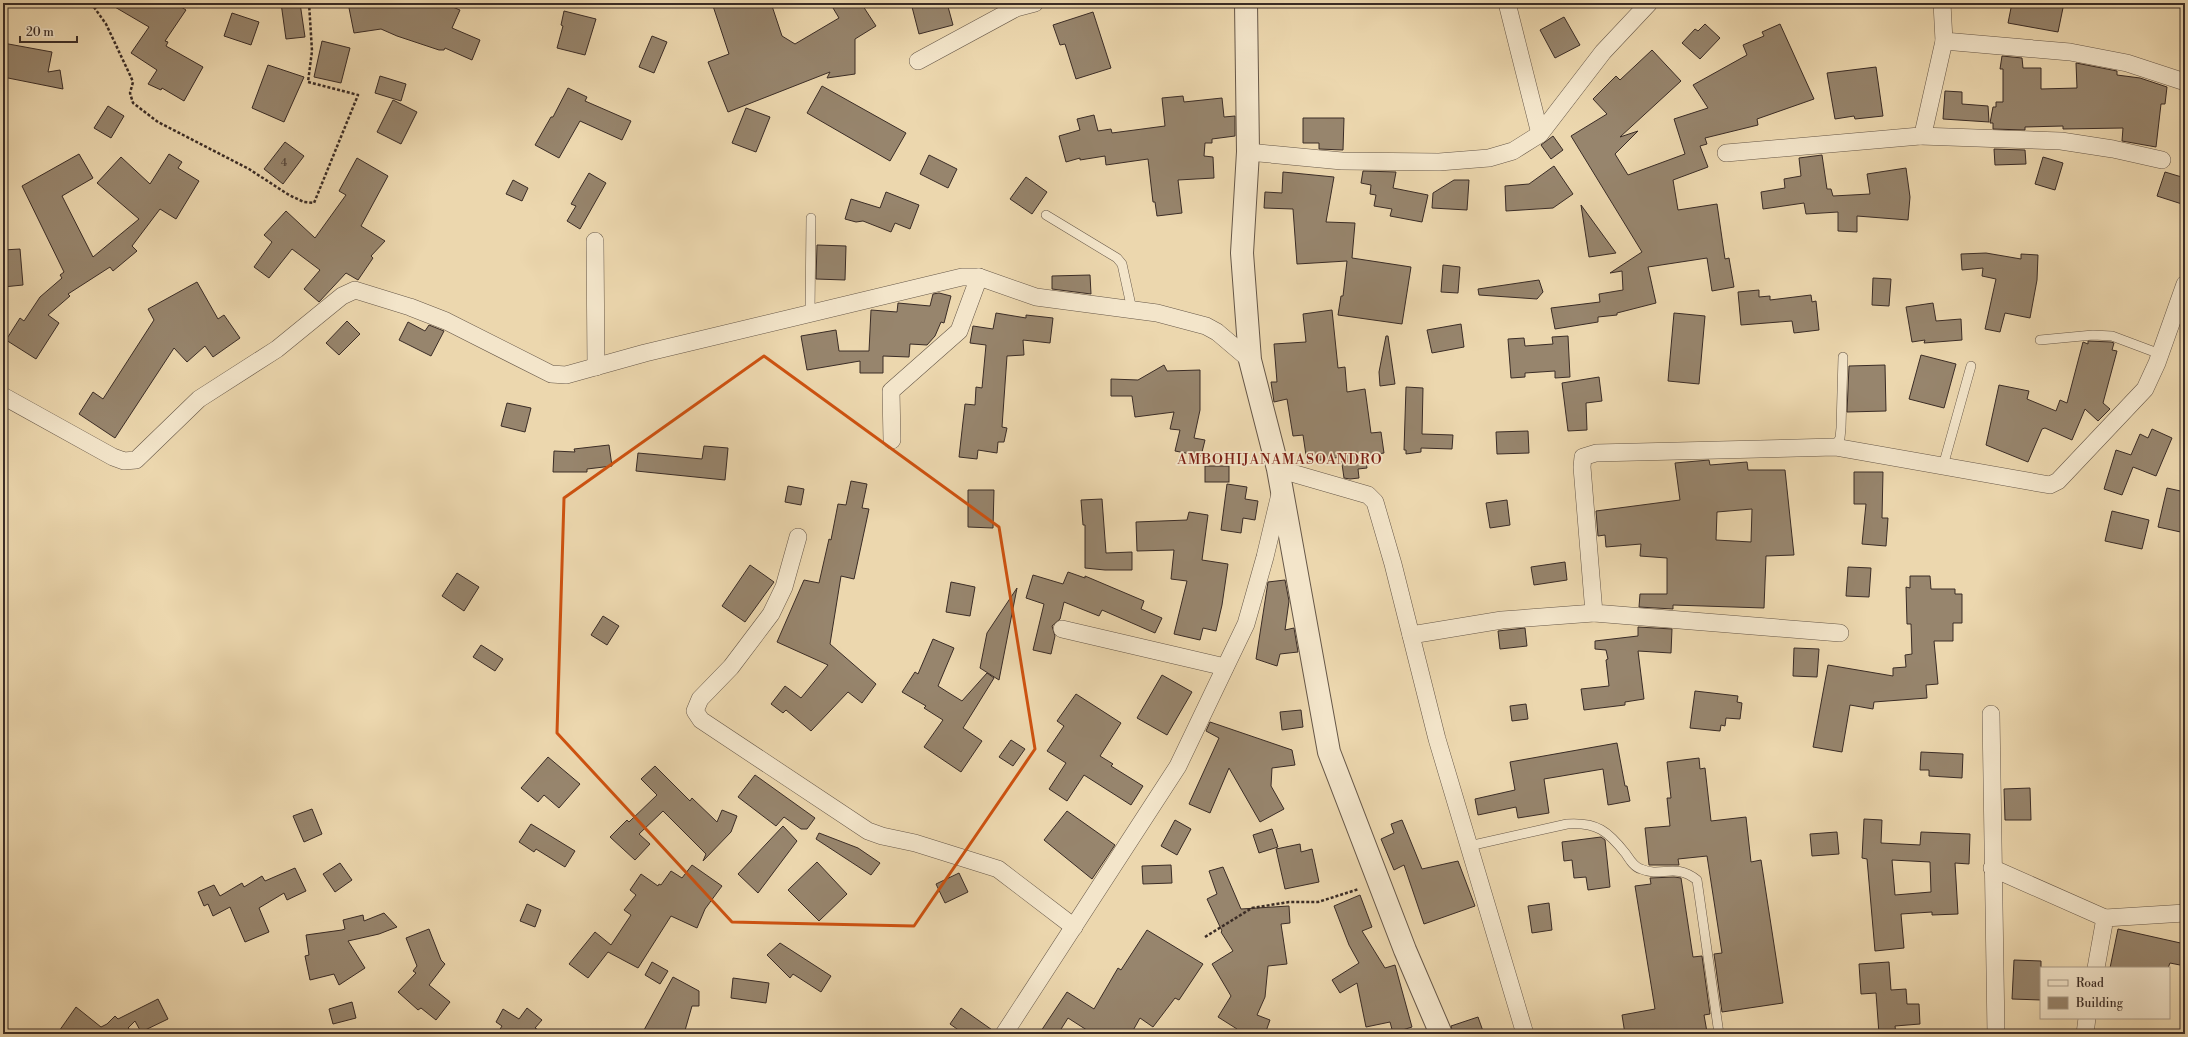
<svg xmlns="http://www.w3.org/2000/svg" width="2188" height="1037" font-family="'Libre Bodoni',serif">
  <rect width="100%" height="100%" fill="#ecd7ae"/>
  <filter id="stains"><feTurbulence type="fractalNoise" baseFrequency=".005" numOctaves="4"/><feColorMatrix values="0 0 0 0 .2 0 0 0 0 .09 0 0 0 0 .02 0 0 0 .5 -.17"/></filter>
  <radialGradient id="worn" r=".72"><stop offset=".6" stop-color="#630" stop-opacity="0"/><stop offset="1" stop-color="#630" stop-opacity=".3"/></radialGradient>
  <g fill="#97856d" stroke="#3a2c26" fill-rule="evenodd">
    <polygon points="108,3 175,3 186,10 165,41 168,42 166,46 203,67 184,101 162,88 161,90 148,84 157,70 131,53 149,27"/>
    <polygon points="281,3 300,3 305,37 286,39"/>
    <polygon points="348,3 443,3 460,10 452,28 480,40 472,60 445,48 444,50 439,50 397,36 381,29 354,33"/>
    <polygon points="712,3 771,3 782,36 795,44 839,18 830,3 861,3 876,26 855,39 855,74 827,78 830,72 728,112 708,62 729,54"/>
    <polygon points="911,3 947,3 953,25 919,34"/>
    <polygon points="2012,3 2064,3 2058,32 2008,23"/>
    <polygon points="564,11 596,19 585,55 557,48 563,26 561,25"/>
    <polygon points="1093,12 1111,68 1076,79 1065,44 1060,45 1053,25"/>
    <polygon points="232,13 259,22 251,45 224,36"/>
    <polygon points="1564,17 1580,45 1555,58 1540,30"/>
    <polygon points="1705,24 1720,38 1700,59 1682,43 1695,29 1698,31"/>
    <polygon points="1780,24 1814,99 1757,119 1758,125 1705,138 1707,144 1700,146 1708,167 1673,180 1678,210 1717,204 1725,259 1729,258 1734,287 1712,291 1707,258 1648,267 1656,303 1617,313 1617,315 1598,317 1598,322 1555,329 1551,308 1600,302 1599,294 1623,290 1622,271 1610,273 1642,252 1571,136 1607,114 1593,99 1616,76 1620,80 1652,50 1681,81 1620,137 1638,131 1615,154 1628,175 1685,154 1674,119 1708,108 1693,85 1747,55 1743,45 1764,36 1762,32"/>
    <polygon points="652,36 667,42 654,73 639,67"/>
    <polygon points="322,41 350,48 341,83 314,77"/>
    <polygon points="3,43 52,52 48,72 60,70 63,89 3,77"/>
    <polygon points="2002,56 2022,58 2023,68 2041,68 2041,89 2077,88 2076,63 2117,71 2117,75 2140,78 2167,87 2165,104 2161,104 2156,147 2122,141 2123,128 2063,129 2063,126 2025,127 2025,130 1993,129 1993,123 1990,123 1993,107 1996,107 1996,102 2003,102 2003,69 2000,69"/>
    <polygon points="268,65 304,77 284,122 252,108"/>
    <polygon points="1876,67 1883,116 1855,119 1854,116 1835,119 1827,73"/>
    <polygon points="380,76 406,84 401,101 375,93"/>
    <polygon points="822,86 906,133 890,161 807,113"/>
    <polygon points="568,88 587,97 585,101 631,121 622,140 580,121 559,158 535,145 551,117 553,117"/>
    <polygon points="1945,91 1962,92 1962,104 1988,106 1989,122 1943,119"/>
    <polygon points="1183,96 1184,102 1222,98 1224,117 1235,116 1235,136 1212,139 1212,143 1205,143 1204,156 1213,157 1214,178 1178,180 1182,213 1157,216 1155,202 1153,202 1148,159 1106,165 1105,156 1080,160 1080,158 1066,162 1059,136 1080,130 1077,119 1094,115 1098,131 1111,129 1112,133 1165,126 1162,98"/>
    <polygon points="393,100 417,112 401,144 377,132"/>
    <polygon points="108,106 124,116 111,138 94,128"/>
    <polygon points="746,108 770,117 756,152 732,143"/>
    <polygon points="1303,118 1344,118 1343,150 1319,149 1319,143 1303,143"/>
    <polygon points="1553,136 1563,150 1551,159 1541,145"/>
    <polygon points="285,142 304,156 283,184 264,169"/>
    <polygon points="1994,149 2025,150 2026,164 1995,165"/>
    <polygon points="79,154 93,178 62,196 93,257 139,219 97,183 121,157 150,184 169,154 182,162 178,168 199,181 176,219 160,209 132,246 137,251 113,271 110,267 68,294 70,296 48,315 59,323 36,359 6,340 20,318 24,321 40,297 62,278 60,275 64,272 22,186"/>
    <polygon points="929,155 957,169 948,188 920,174"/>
    <polygon points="1822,155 1827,189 1831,189 1833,196 1870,194 1867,174 1906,168 1910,197 1908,220 1857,216 1857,232 1838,231 1838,212 1806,214 1804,203 1763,209 1761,192 1785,188 1784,179 1801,176 1799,158"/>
    <polygon points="2043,157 2063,163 2055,190 2035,184"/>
    <polygon points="357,158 388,176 361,226 385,241 371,256 373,258 358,280 346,273 319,302 304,289 320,270 292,249 269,278 254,267 272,242 264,235 286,211 315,238 346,195 339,191"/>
    <polygon points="1554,166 1573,194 1553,208 1506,211 1505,186 1529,184"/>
    <polygon points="1363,171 1396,172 1393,188 1428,195 1422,222 1390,216 1392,209 1374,206 1376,195 1370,194 1371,185 1361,183"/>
    <polygon points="1283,172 1334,177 1326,222 1355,223 1352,258 1411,267 1402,324 1338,315 1341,296 1343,296 1347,261 1297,264 1293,209 1264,208 1265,192 1282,193"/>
    <polygon points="2165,172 2185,178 2185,205 2157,196"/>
    <polygon points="589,173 606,183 580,229 567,221 576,206 571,204"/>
    <polygon points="1026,177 1047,192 1032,214 1010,199"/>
    <polygon points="513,180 528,188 522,201 506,194"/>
    <polygon points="1454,180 1469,180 1467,210 1432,208 1433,193"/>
    <polygon points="886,192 919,205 910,229 895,223 891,232 863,221 856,222 845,219 851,199 880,208"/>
    <polygon points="1581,205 1616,253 1589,257"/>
    <polygon points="817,245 846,246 845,280 816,279"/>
    <polygon points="20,249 23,285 3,287 3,250"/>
    <polygon points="1986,253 2021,259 2021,254 2038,255 2037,280 2030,318 2005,313 2000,332 1985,329 1996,279 1982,276 1983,268 1962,270 1961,254"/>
    <polygon points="1443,265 1460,267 1458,293 1441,292"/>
    <polygon points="1090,275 1091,294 1052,289 1052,276"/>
    <polygon points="1873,278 1891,279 1889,306 1872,305"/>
    <polygon points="1539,280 1543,292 1537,299 1479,295 1478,289"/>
    <polygon points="197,282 218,319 224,315 240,338 213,357 205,346 187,362 174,348 115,438 79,414 93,392 103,399 154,320 148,309"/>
    <polygon points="1759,290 1759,297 1770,296 1770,300 1811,295 1812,302 1816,301 1819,330 1794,333 1792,321 1741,325 1738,292"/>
    <polygon points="939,293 951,296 944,323 941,322 935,336 927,345 910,344 909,357 883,356 883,373 860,373 860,361 807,370 801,336 836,330 839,351 869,351 871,310 897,312 898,303 930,306 933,294"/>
    <polygon points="1933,303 1936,321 1961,319 1962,340 1924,343 1925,340 1912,342 1906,307"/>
    <polygon points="1332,310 1338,368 1345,367 1347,392 1365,389 1371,433 1381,432 1384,453 1365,456 1367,468 1358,469 1359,478 1350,479 1344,478 1341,457 1307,462 1303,435 1293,436 1287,399 1274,402 1271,382 1277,382 1274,344 1306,342 1303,314"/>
    <polygon points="996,313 1026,318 1026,315 1053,318 1050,343 1023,340 1024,355 1007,356 1002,427 1007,428 1004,442 998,442 997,453 978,450 977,459 959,457 965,404 975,405 976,387 982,388 986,345 970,343 973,326 993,329"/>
    <polygon points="1674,313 1705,316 1699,384 1668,381"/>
    <polygon points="347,321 360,334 339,355 326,343"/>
    <polygon points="408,322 425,331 429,325 444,331 431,356 399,340"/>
    <polygon points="1461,324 1464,347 1432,353 1427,330"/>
    <polygon points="1386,336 1388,336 1395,384 1380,386 1379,372"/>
    <polygon points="1568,336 1570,377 1555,378 1555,371 1525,373 1525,377 1511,378 1508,339 1524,338 1525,346 1553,344 1552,337"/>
    <polygon points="2088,341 2111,342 2114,343 2112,350 2117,351 2103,403 2110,409 2098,421 2085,409 2072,440 2045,428 2042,429 2028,462 1986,445 1999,385 2029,391 2027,399 2056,411 2060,400 2067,403 2083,342 2088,344"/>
    <polygon points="1921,355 1956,364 1944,408 1909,399"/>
    <polygon points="1164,365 1167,371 1200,370 1200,410 1194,438 1205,440 1201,456 1175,451 1180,430 1170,429 1174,412 1135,417 1132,396 1111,396 1111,379 1138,380"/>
    <polygon points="1885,365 1886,411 1847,412 1849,366"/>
    <polygon points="1599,377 1602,401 1586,403 1587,430 1568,431 1562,383"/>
    <polygon points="1406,387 1423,388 1422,434 1453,435 1452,449 1421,448 1421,452 1406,454 1406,450 1404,450"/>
    <polygon points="507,403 531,408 525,432 501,426"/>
    <polygon points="2152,429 2172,438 2156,476 2133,467 2122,495 2104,489 2116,450 2131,455 2140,434 2148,438"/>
    <polygon points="1528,431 1529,453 1497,454 1496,432"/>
    <polygon points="609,445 612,466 587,469 587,472 553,472 554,451 575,452 574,449"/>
    <polygon points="704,446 728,448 725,480 636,471 638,453 702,459"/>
    <path d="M1709,460L1710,465L1747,462L1748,470H1785L1794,555L1766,556L1764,608L1673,605V609L1639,607L1640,594H1667V558L1640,556L1641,544L1606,547L1605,535L1598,536L1596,511L1680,500L1675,463ZM1752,509L1751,542L1716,540L1717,512Z"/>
    <rect x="1205" y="466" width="24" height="16"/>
    <polygon points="1854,472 1883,472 1882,518 1888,518 1886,546 1862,544 1866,504 1854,504"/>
    <polygon points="851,481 867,484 862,508 869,509 854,579 841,576 830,644 876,684 862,703 848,692 811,731 786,710 783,713 771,704 785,686 801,698 828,665 777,642 804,580 819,583 829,539 831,540 838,504 846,505"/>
    <polygon points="1227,484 1247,487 1245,499 1258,501 1255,520 1243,518 1241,533 1221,530"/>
    <polygon points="788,486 804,489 801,505 785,502"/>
    <polygon points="2167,488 2185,492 2185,533 2158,527"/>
    <polygon points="968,490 994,490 993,528 968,527"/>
    <polygon points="1102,499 1106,553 1132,552 1132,570 1105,570 1085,568 1085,525 1083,525 1081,500"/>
    <polygon points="1507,500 1510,525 1490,528 1486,503"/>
    <polygon points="2112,511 2149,520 2142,549 2105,541"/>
    <polygon points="1189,512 1208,515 1202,560 1228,564 1222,605 1216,631 1203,628 1200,640 1174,634 1187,581 1171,579 1174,550 1137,551 1136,522 1187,520"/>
    <polygon points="1565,562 1567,580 1534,585 1531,567"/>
    <polygon points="750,565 774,582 745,622 722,606"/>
    <polygon points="1848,567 1871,568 1869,597 1846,596"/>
    <polygon points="1068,572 1085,578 1085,576 1144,601 1141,609 1162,618 1155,633 1102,610 1099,616 1064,602 1060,619 1052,626 1055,636 1051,654 1033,650 1044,604 1026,598 1033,575 1063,584"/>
    <polygon points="457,573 479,587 464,611 442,596"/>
    <polygon points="1910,576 1930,576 1931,589 1955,589 1955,594 1962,594 1962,623 1953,623 1953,641 1934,641 1938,684 1926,685 1927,698 1874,702 1873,709 1850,705 1842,752 1813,747 1828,665 1893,676 1893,668 1906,667 1905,655 1912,654 1911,624 1907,624 1906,587 1910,588"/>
    <polygon points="1285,580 1289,601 1285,630 1294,628 1298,652 1280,654 1277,666 1256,659 1268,582"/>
    <polygon points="951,582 975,587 970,616 946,612"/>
    <polygon points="1017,588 999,680 980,668 987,633"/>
    <polygon points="603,616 619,626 607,645 591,635"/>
    <polygon points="1638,627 1672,629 1671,653 1638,651 1644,699 1625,702 1625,705 1584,710 1581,689 1609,686 1606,660 1608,659 1606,650 1595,649 1595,641 1638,636"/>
    <polygon points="1525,628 1527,646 1500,649 1498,631"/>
    <polygon points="933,639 954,648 938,686 949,693 962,701 987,673 994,678 963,728 982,741 961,772 924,747 943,720 924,708 926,706 902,692 915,672 918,674"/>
    <polygon points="481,645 503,659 495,671 473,657"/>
    <polygon points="1794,648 1819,649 1817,677 1793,676"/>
    <polygon points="1162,675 1192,692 1167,735 1137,718"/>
    <polygon points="1695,691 1738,696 1737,702 1742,703 1740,719 1726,718 1725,726 1721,725 1720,731 1690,728"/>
    <polygon points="1076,694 1121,723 1100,756 1113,764 1111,766 1143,786 1131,805 1084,775 1067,801 1049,789 1066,763 1047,751 1064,726 1057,721"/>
    <polygon points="1526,704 1528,719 1512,721 1510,706"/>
    <polygon points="1301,710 1303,727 1282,730 1280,712"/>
    <polygon points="1210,722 1292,750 1295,765 1272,768 1271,786 1284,809 1260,822 1229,768 1210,813 1189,804 1219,738 1206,731"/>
    <polygon points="1011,740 1025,749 1013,766 999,757"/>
    <polygon points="1617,743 1625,786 1627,786 1630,801 1608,805 1603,769 1544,779 1549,813 1518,818 1516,807 1478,815 1475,799 1515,790 1510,762"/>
    <polygon points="1921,752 1963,754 1962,778 1929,776 1929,770 1920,770"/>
    <polygon points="548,757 580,784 559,808 544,795 538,802 521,788"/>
    <polygon points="1699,758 1700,769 1705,768 1711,821 1746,817 1751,862 1761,860 1783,1003 1722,1012 1714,954 1722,953 1707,856 1678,859 1679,865 1649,865 1645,828 1670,826 1667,798 1671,798 1667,762"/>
    <polygon points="655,766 690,801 692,798 717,822 722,810 737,816 731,832 703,861 706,854 663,811 639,834 650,844 635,860 610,837 627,820 629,822 657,795 641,779"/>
    <polygon points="755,775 815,818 807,829 801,829 784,817 776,826 738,797"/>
    <polygon points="2030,788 2031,820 2005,820 2004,789"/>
    <polygon points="312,809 322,834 304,842 293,816"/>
    <polygon points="1067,811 1115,845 1092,879 1044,840"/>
    <path d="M1864,819L1882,820L1881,843L1920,845L1921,832L1970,834L1969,864L1955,863L1958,914L1932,915V912L1901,914L1904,948L1875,951L1867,859L1862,858ZM1892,860L1930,862L1931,892L1895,895Z"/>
    <polygon points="1175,820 1191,829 1177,855 1161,846"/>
    <polygon points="1402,820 1422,869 1458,861 1475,906 1424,924 1404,865 1394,870 1381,839 1394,833 1391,824"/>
    <polygon points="531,824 575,851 565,867 536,849 534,852 519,842"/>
    <polygon points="783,826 797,841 758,893 738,874"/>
    <polygon points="1272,829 1278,847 1259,853 1253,835"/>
    <polygon points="1837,832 1839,854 1812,856 1810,834"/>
    <polygon points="819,833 858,848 880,863 871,875 816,839"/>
    <polygon points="1601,837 1605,840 1610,887 1588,890 1586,877 1574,878 1572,860 1564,861 1562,842"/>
    <polygon points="1300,844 1301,852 1312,849 1319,882 1285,889 1276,849"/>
    <polygon points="817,862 847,894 819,921 788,890"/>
    <polygon points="340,863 352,880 335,892 323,874"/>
    <polygon points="692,865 722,886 705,909 697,928 671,916 638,968 608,952 588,978 569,964 595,932 611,945 631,915 624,910 636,895 630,890 641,874 658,886 659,884 661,885 671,871 682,878"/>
    <polygon points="1171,865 1172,883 1143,884 1142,866"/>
    <polygon points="1223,867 1241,909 1289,906 1290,923 1281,924 1287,964 1268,966 1265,997 1257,1015 1270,1020 1265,1034 1235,1034 1237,1029 1218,1017 1231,996 1212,964 1233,951 1221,932 1222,931 1207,899 1217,894 1209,871"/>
    <polygon points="295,868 306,891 287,900 284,893 259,908 269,932 245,942 230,907 213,916 208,904 204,906 198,892 214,885 220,896 242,883 244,887 262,876 265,881"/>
    <polygon points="959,873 968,892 945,903 936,884"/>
    <polygon points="1674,877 1681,878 1693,957 1702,956 1710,1014 1704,1015 1707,1032 1625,1034 1622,1015 1655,1009 1635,886 1651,884 1650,878"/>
    <polygon points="1360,895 1372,927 1362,931 1385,968 1395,965 1412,1027 1393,1033 1390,1022 1366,1027 1357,983 1340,993 1332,980 1359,963 1349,945 1334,906"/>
    <polygon points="1549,903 1552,930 1532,933 1528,906"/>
    <polygon points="527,904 541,910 535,927 520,921"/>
    <polygon points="384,913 397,927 379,934 348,941 365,968 339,985 334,974 310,980 305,956 309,955 306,935 342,930 345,929 343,920 363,915 364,921"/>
    <polygon points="429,929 441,960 445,964 429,985 450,1002 436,1020 421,1008 418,1010 398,992 416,973 413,971 417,966 406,938"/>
    <polygon points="2118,929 2185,944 2185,966 2170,963 2168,968 2110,968"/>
    <polygon points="1147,930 1203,964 1179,1000 1175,998 1153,1027 1140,1018 1131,1034 1093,1034 1068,1018 1058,1034 1039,1034 1067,992 1094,1009 1118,968 1121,970"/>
    <polygon points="780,943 831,976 821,992 793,974 790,978 767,955"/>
    <polygon points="2014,960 2041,961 2041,1000 2012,999"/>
    <polygon points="652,962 668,971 660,984 645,975"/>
    <polygon points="1889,962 1891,990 1906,989 1907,1004 1919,1004 1920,1024 1895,1026 1896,1034 1879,1034 1876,993 1861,994 1859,964"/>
    <polygon points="673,977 699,991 699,1006 692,1006 684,1034 660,1034 644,1030"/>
    <polygon points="733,978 769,983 766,1003 731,998"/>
    <polygon points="158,999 168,1019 141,1032 135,1021 128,1028 135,1034 57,1034 76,1007 101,1027 107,1024 115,1016 118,1019"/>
    <polygon points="352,1002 356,1018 333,1024 329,1009"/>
    <polygon points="527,1008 542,1020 535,1028 545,1034 497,1034 502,1026 496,1022 503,1009 519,1019"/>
    <polygon points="961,1008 995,1032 994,1034 964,1034 950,1024"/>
    <polygon points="1478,1017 1484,1034 1453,1034 1451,1026"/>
  </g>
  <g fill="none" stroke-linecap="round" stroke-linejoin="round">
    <defs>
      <g id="service">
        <polyline points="1046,215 1117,258 1122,264 1132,310"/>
        <polyline points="810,314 811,218"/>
        <polyline points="2040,340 2093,335 2112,336 2160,354"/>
        <polyline points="1835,447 1840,438 1841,428 1843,357"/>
        <polyline points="1943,466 1971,366"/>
        <path d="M1469,846L1567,824C1597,822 1608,831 1626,854C1630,860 1634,867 1641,869C1662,878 1674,862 1697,880L1719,1034"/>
      </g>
      <g id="minor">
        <polyline points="1507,3 1540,134"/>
        <polyline points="1942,3 1944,41 2070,52 2127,63 2185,82"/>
        <polyline points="918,61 1016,8 1035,3"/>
        <polyline points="1920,136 2061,141 2113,149 2162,160"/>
        <polyline points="1248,152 1342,161 1439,162 1489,158 1513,151 1540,134 1603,52 1649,3"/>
        <polyline points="1726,153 1920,136 1923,134 1944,41"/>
        <polyline points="595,241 596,367"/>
        <polyline points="3,396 113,457 124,461 136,460 199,399 277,349 342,296 355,290 410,307 446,321 551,374 566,375 645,353 962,277 979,277 1036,297 1157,313 1206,326 1217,332 1250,360"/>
        <polyline points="892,440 891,391 959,331 979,277"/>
        <polyline points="1278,469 1368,495 1375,502 1393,564 1437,739 1525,1034"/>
        <polyline points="798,537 784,587 771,614 731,667 700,699 695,711 701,720 868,831 882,836 915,843 998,869 1074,927"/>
        <polyline points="1062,629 1225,667"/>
        <polyline points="1840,633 1594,613 1582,467 1583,457 1596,453 1835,447 2050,485 2058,481 2145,389 2157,363 2185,284"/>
        <polyline points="1411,635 1502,620 1594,613"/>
        <polyline points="1991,714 1996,1034"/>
        <polyline points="1992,868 2105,918"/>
        <polyline points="2096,968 2105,918 2185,913"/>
        <polyline points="1004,1034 1178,766 1246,624 1265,557 1280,494"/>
        <polyline points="2085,1034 2087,1018"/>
      </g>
      <polyline id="tertiary" points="1246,3 1248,152 1242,253 1250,360 1278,469 1329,752 1405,950 1441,1034"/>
    </defs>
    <use href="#service" stroke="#665748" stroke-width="10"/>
    <use href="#minor" stroke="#665748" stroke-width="18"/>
    <use href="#tertiary" stroke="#665748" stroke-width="24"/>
    <g stroke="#3a2c26" stroke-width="2.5" stroke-dasharray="3 2" stroke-linecap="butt">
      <polyline points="91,3 106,24 130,75 133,82 130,93 133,103 158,122 249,169 289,195 304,202 314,203 358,95 308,82 312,51 309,3"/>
      <polyline points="1205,937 1252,908 1289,902 1318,902 1359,889"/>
    </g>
    <use href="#service" stroke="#f3e5ca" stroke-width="9"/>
    <use href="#minor" stroke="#f3e5ca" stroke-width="17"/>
    <use href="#tertiary" stroke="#f3e5ca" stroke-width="22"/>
  </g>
  <path fill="none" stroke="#ce5210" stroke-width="3" stroke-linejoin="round" d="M764,356L999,527L1035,749L914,926L732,922L557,733L564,498Z"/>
  <g text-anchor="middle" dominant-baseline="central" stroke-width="3.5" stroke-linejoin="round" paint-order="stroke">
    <g font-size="11" fill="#514238">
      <text x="284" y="163">4</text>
    </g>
    <g font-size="14" letter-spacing="1" fill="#7a1f14" stroke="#f3e5ca">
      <text x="1280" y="460">AMBOHIJANAMASOANDRO</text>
    </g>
  </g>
  <rect width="2188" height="1037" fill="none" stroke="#ecd7ae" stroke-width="16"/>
  <rect x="4" y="4" width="2180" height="1029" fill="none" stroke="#3a2c26" stroke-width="2"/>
  <rect x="8" y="8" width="2172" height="1021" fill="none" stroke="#3a2c26"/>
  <rect x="2040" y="967" width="130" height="52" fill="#f3e5ca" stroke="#a99b88"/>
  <rect x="2048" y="980" width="20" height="6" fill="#f3e5ca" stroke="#a99b88"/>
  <text x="2076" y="987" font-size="12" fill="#3a2c26">Road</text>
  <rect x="2048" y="997" width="20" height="12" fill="#97856d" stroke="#a99b88"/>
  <text x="2076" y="1007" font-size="12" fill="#3a2c26">Building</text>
  <path d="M20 36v6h57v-6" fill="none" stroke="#3a2c26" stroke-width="2"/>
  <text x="26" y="36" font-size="12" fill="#3a2c26" stroke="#f3e5ca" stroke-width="3" paint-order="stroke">20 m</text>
  <rect width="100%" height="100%" filter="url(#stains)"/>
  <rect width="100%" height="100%" fill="url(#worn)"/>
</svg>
